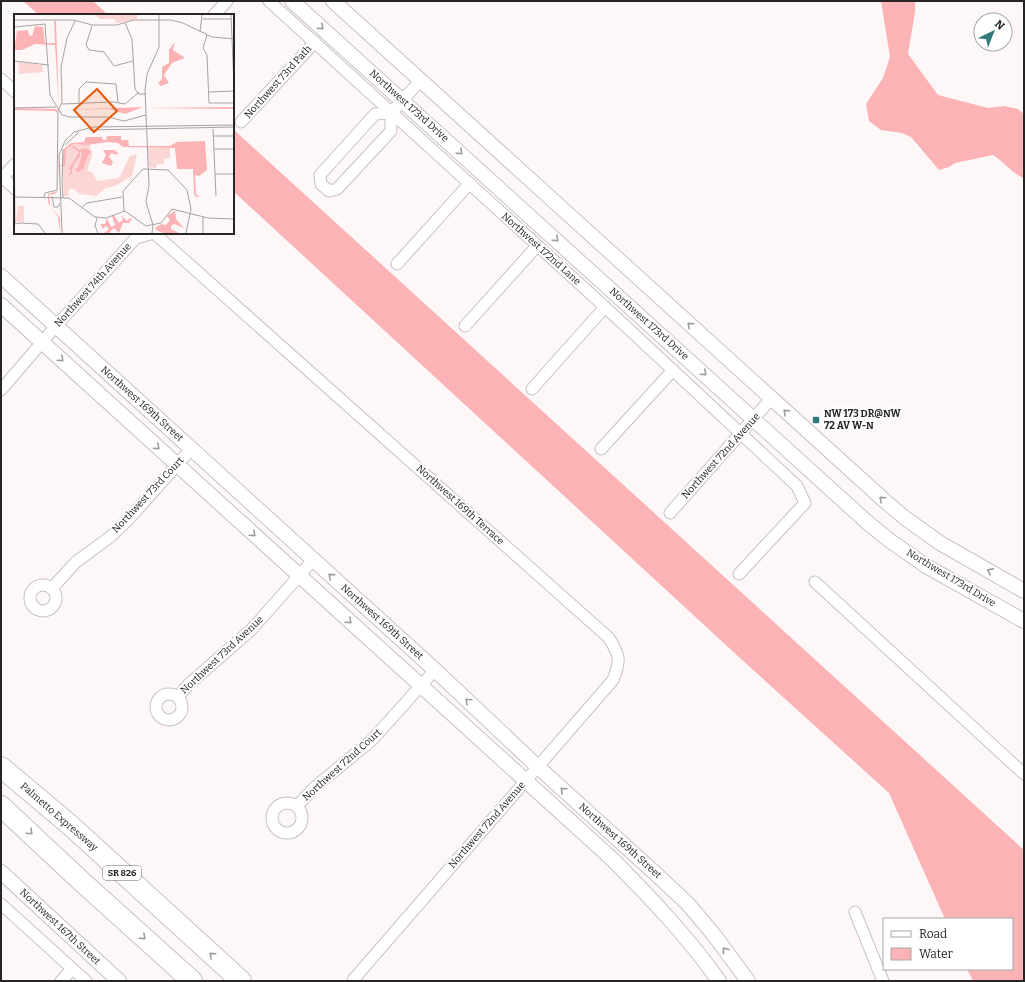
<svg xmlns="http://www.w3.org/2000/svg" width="1025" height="982" font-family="Bitter,serif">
  <rect width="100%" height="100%" fill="#fdf7f7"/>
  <g fill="#fcb3b6">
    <polygon points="23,1 93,1 108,15 39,15"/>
    <path d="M881,1H915V12L908,54L938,95L988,108L1004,106L1018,109L1024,114V178C1014,175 1003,161 993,155L955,163L949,167L939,170L911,137L902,133L881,130L869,121L866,104L883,78L890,57Z"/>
    <polygon points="233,129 1024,850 1024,981 973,981 967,969 1012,969 1012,919 945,919 889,793 740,658 233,191"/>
  </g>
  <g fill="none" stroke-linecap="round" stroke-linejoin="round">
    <defs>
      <g id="minor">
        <polyline points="269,1 605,307 797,486 805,503 739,574"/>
        <polyline points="214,15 227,1"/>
        <polyline points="1,79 15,92"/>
        <polyline points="391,113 391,131 337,189 329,191 321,184 320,175 375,114 391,113 421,80"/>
        <polyline points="241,122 315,42"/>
        <polyline points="1,176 15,189"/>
        <polyline points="2,178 15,164"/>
        <polyline points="397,264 470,183"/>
        <polyline points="465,326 537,246"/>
        <polyline points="532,389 605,307"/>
        <path d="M1,390L56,326L136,238L154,233L609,638C620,656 621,660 613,680L353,980"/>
        <polyline points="601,449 673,370"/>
        <polyline points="670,513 771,399"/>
        <polyline points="815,582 1024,774"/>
        <circle cx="43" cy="598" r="13"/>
        <polyline points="52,588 76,562 110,537 128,520 191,449"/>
        <circle cx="169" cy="707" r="13"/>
        <polyline points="178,697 188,685 252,629 313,560"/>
        <circle cx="287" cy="818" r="15"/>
        <polyline points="297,806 315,787 372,740 435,670"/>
        <polyline points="1,904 86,981"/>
        <polyline points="855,912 883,981"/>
        <polyline points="61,981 72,969"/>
      </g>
      <g id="tertiary">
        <polyline points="292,1 868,523 889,540 926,566 1024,621"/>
        <polyline points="333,1 886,502 905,518 940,543 1024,591"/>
        <polyline points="1,276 435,670 538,767 656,874 688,904 714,935 748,981"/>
        <path d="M1,305L611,858C650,897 687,936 719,981"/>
        <polyline points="1,872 119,981"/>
      </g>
      <g id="motorway">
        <polyline points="1,767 70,825 241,981"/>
        <polyline points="1,806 80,880 192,981"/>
      </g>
    </defs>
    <use href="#minor" stroke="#c8c2c2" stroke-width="13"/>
    <use href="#tertiary" stroke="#c8c2c2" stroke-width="16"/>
    <use href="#motorway" stroke="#c8c2c2" stroke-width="22"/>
    <use href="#minor" stroke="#fff" stroke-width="11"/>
    <use href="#tertiary" stroke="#fff" stroke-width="14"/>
    <use href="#motorway" stroke="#fff" stroke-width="20"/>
  </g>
  <defs><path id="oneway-chevron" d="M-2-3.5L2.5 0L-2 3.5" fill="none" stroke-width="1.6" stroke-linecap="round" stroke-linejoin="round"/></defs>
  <g stroke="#9d9c9c">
    <use href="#oneway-chevron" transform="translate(321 27) rotate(42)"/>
    <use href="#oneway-chevron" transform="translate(460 152) rotate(42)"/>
    <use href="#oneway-chevron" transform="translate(556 239) rotate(42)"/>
    <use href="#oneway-chevron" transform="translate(690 325) rotate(-138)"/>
    <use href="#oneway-chevron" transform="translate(61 359) rotate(42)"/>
    <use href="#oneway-chevron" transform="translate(704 373) rotate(42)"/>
    <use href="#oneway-chevron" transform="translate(786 412) rotate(-138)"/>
    <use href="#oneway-chevron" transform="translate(157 447) rotate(42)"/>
    <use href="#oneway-chevron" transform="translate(882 499) rotate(-138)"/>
    <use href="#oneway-chevron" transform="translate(253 534) rotate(42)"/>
    <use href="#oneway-chevron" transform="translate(990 571) rotate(-151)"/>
    <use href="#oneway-chevron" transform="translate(331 576) rotate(-138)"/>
    <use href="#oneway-chevron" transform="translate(349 621) rotate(42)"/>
    <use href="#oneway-chevron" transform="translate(468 701) rotate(-137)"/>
    <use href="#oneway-chevron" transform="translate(563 790) rotate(-138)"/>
    <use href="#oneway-chevron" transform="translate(30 832) rotate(43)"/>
    <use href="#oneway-chevron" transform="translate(143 937) rotate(42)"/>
    <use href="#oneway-chevron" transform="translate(725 950) rotate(-127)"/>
    <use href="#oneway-chevron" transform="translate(212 955) rotate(-138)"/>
  </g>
  <rect fill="#307a7b" stroke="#fff" stroke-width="1.5" x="812" y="416" width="8" height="8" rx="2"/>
  <g text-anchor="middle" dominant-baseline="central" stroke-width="4" stroke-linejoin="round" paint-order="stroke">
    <rect fill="#fff" stroke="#676666" stroke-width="1" x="103" y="866" width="38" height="14" rx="3"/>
    <g font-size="9" font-weight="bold" fill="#262424">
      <text x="122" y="873">SR 826</text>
    </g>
    <g font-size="10" fill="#262424" stroke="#fff">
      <text transform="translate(278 82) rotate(-48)">Northwest 73rd Path</text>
      <text transform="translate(409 106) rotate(42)">Northwest 173rd Drive</text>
      <text transform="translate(541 249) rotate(42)">Northwest 172nd Lane</text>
      <text transform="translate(93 285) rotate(-48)">Northwest 74th Avenue</text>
      <text transform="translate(649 324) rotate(42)">Northwest 173rd Drive</text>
      <text transform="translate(142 404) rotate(42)">Northwest 169th Street</text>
      <text transform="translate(721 456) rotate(-48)">Northwest 72nd Avenue</text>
      <text transform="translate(148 495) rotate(-47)">Northwest 73rd Court</text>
      <text transform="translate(460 505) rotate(42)">Northwest 169th Terrace</text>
      <text transform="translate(951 578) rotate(31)">Northwest 173rd Drive</text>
      <text transform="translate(382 622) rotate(42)">Northwest 169th Street</text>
      <text transform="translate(222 655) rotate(-43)">Northwest 73rd Avenue</text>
      <text transform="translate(342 765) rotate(-42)">Northwest 72nd Court</text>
      <text transform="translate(59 817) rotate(41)">Palmetto Expressway</text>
      <text transform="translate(487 825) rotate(-49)">Northwest 72nd Avenue</text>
      <text transform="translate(620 841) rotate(42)">Northwest 169th Street</text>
      <text transform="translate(60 927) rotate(43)">Northwest 167th Street</text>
    </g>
    <g font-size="10" font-weight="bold" fill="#262424" stroke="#fff" text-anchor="start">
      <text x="824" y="414">NW 173 DR@NW<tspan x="824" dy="12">72 AV W-N</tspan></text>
    </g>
  </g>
  <g transform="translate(14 14)">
    <rect width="220" height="220" fill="#fdf7f7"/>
    <path d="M81,1H124L123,5L102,9L101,5H86ZM4,48L28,51L29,58L5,60ZM60,130L76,131L78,142L73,157L78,158L83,167L105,164L116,142L123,140L118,162L101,172L92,174L82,182L66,180L60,175H55L54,182H50L48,152L52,135ZM134,134H156V144L150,145V150H143L142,154L135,153ZM4,192H10V208H2Z" fill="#fcd5d5"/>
    <path d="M40,7H42L45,94L41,31L21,30L8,36H0L3,17L14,16L15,21L18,22L21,12L29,13L31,29H41ZM161,28L159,36L171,44L158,49L150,61L155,69L147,72L144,69L148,65V53L155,49V36ZM220,90L219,95L133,94L219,93ZM129,93L111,100L96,95L46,96ZM93,122H107V126H114L115,132H156L163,128L191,127L193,156L185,162L181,161L182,180L185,183L220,184L182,183L180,180L179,155H163L161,134L109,133L104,129L93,128L73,131L60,130L52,135L51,152H45L44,177L41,180L35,181L36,192L46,204V219L44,203L36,192L34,188V180L44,177L45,134V151H48L50,135L57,129L70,128L72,123H88L89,126H92ZM60,132L65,136L71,134L78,138L74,141L69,155L64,158L61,155L64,154L68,140L66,137V142L59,151L60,155L58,153V159L54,163L57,157L55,155L65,138L58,133ZM89,136H100L104,139L103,141L97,139L95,143L99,148L97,152L88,149L92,141ZM161,197L162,205L170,214L160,210L157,212V215L165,219H149L142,216L141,214L147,210L152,211L156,206L153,202ZM100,201L105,209L109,206L107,201L113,207L116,204L118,205L115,209H109L105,219L100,214L95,219H90L95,215L92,212L88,215L87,210H91L93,204L97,213L101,211L98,202Z" fill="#fcb3b6"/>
    <path fill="none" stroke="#fcb3b6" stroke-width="2" d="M0,95L42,96L43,98"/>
    <path fill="none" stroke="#a7a3a3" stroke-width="1" d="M217,1L220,72M189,5H217M0,6H60L78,11H103L119,6H157L169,9L198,23L220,25M111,9L118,25L121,75L125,80H132M78,12L72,31L75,36L90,38L100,52L119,47M0,13L31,10L36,81L48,101L56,103H94L110,107L132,101M186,18L188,1M193,21L189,34L193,41L195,89H220M0,47L35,51M195,78L220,77M48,90L99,88L111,90L125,78M65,90V75L72,68L102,70L104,88M0,94L42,93M0,114L1,210L6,209M199,115L202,182M75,116L220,113M199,122H220M51,131L65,118M200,135H220M201,160H220M48,167L49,135M48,167L49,184M38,182L40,193H44L46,189M0,183L55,184L81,203L92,204L111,197L132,212L147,209L158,195L194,204L220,205M30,183L31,179L43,176L44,97L48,88L47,53L53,24L61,7M68,193L73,189L108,183M110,197L109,177L129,155L154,156L173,176L177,195L172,219M83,204L81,212L84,219M6,209L24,210L31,219M48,219L45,141L51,127L60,118L79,113L220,111M138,219L139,211L132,188L135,171L131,76L133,60L145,33V1M189,219V203"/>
    <path fill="#e8590c" fill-opacity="0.15" stroke="#e8590c" stroke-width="2" d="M83,75L103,97L80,118L60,96Z"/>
    <rect width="220" height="220" fill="none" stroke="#262424" stroke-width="2"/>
  </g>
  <rect width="1025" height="982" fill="none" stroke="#262424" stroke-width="4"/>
  <rect x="883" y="918" width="130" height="52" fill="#ffffff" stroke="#a8a7a7"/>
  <rect x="891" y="931" width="20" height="6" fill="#ffffff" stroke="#a8a7a7"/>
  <text x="919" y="938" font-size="12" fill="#262424">Road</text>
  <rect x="891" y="948" width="20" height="12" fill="#fcb3b6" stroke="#a8a7a7"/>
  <text x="919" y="958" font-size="12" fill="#262424">Water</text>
  <g transform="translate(993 32) rotate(43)"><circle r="19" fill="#ffffff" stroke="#a8a7a7"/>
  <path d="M0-3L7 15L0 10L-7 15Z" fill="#307a7b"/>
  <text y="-6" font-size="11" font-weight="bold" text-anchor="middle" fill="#262424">N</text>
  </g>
</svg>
